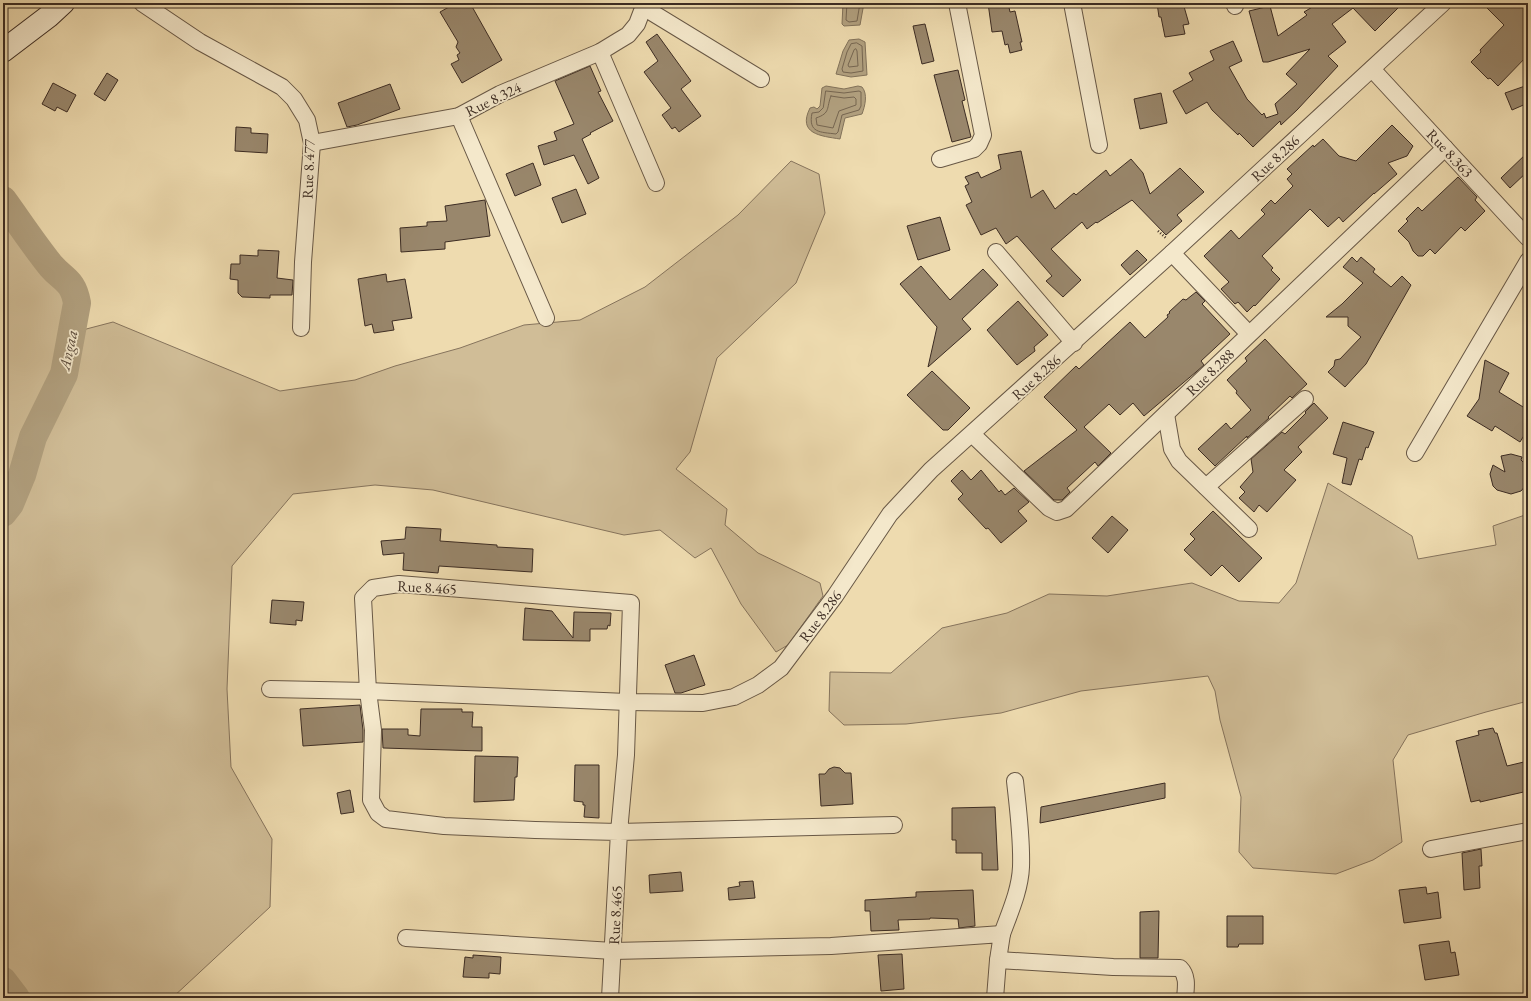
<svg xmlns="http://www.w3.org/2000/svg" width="1531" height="1001" font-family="'EB Garamond',serif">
  <rect width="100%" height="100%" fill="#eedbaf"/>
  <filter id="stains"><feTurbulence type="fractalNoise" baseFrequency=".005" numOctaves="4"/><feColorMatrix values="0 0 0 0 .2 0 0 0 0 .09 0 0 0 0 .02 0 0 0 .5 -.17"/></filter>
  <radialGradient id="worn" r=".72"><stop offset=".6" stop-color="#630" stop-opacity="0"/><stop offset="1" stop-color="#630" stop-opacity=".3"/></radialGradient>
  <g fill="#d0bd97" stroke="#86745d">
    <polygon points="791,161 819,174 825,213 796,283 717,358 690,452 676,469 727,509 725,525 758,553 820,583 823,596 788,645 776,652 741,604 711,548 695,558 660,530 624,535 433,490 375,485 293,494 232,566 227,689 231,767 272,839 270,907 172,998 3,998 3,200 52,266 69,281 76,294 77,303 71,333 113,322 280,391 355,380 395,366 460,348 524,325 580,320 645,287 738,215"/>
    <polygon points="1328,483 1412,536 1418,559 1496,545 1493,526 1528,514 1528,701 1486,712 1408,735 1393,760 1402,842 1373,860 1336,874 1253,868 1239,852 1241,797 1220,720 1215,691 1208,676 1081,691 1001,713 906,724 844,725 829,711 830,672 891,673 942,628 1007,613 1049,594 1107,596 1192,583 1239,601 1279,603 1296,583"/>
  </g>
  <g fill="#b1a07f" stroke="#82725a">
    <polygon points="843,3 864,3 860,25 844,26 842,24"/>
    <polygon points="859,39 865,42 867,75 851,77 836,74 843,51 849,40"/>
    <path d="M826,86L844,89L858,86L862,87C868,94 865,106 862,114L845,118L840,139C821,136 797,134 810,108L814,107L817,109L820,106L822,88Z"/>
  </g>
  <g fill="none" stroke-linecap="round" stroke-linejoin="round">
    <g stroke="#766651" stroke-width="1">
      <polyline points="847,3 846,20 849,22 857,21 860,3"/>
      <polygon points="857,43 862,46 863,71 851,73 843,72 842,69 847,52 851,44"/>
      <polygon points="856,49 857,51 858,66 849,67 848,65 854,50"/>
      <path d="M826,91L844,93L859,91L861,92V106L859,110L842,115L838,132L836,134C820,132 808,133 812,113L819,112L823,108Z"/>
      <path d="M831,96L844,98L854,97L856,99V105L839,111L833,128L817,125L816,118C831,113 826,108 831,96Z"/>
    </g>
    <g stroke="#b1a07f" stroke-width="28">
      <path d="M3,200C19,222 34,245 51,266C64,281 73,280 77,303L64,374L33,437L22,475L10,504L3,513"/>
      <polyline points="3,981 16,998"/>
    </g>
  </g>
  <g fill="#99876c" stroke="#3c2c23">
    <polygon points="456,3 470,3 502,60 462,83 451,64 459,60 457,55 460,53 456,47 458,42 440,12"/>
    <polygon points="988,3 1008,3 1010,12 1015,11 1022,42 1020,42 1022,50 1010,53 1008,44 1005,45 1002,31 992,32"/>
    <polygon points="1157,3 1183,3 1189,24 1183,25 1185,34 1165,37 1161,17 1159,17"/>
    <polygon points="1319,3 1403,3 1375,31 1353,8 1332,24 1346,42 1328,56 1338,66 1297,110 1281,125 1280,121 1253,147 1239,133 1238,135 1212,110 1207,102 1186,114 1173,91 1193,80 1189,73 1214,60 1210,51 1233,41 1242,61 1229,67 1247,99 1262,115 1264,113 1266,118 1278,114 1275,104 1297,84 1286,74 1310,49 1268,62 1263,62 1249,11 1270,6 1278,36 1307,15 1304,12"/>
    <polygon points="1482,3 1521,3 1528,10 1528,55 1498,86 1490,78 1488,79 1471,62 1481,52 1480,50 1504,25"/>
    <polygon points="925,24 934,61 922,64 913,26"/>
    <polygon points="657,34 691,81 681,89 701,116 679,132 675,127 672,129 662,115 671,108 644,72 658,61 646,42"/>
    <polygon points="590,66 601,91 598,92 613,121 590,133 591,134 582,139 599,178 588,184 574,155 544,165 538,146 557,140 554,132 574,124 555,81"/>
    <polygon points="958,70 965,100 962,101 971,137 952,142 934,75"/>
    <polygon points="107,73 118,80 105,101 94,94"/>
    <polygon points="53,83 76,95 67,112 57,107 55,111 42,104"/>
    <polygon points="390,84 400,109 357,125 347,127 338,103"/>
    <polygon points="1528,85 1528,103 1512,110 1505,93"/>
    <polygon points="1161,93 1167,123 1140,129 1134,99"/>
    <polygon points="1392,125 1413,146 1407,156 1388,163 1397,174 1374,194 1374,193 1343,222 1339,217 1328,227 1310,209 1262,256 1273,268 1271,270 1280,279 1255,306 1254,305 1247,312 1238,302 1235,304 1221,289 1229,282 1204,256 1231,230 1239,239 1265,214 1261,210 1271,200 1275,204 1293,186 1287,179 1292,174 1287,169 1313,145 1314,147 1323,139 1339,156 1356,161"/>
    <polygon points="236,127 251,128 251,133 268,134 267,153 235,151"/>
    <polygon points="1021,151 1031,198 1043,190 1055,209 1074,193 1076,195 1106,170 1110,176 1131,159 1143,173 1150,194 1180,168 1204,192 1177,215 1182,221 1166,235 1132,200 1097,223 1096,222 1087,229 1082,222 1051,249 1081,280 1063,297 1046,281 1052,276 1017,236 1006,244 996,228 981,235 966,205 972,202 965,186 969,184 965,177 978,172 981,178 1001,169 998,155"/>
    <polygon points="1528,152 1528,171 1510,188 1501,178"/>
    <polygon points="533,163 541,185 515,196 506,174"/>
    <polygon points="1458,177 1477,197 1475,200 1485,211 1465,231 1461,227 1435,254 1430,249 1423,256 1418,256 1413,251 1409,242 1398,231 1408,221 1406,219 1418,207 1422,211"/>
    <polygon points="576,189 586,214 562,223 552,198"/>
    <polygon points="485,200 490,236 445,242 445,249 401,252 400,228 427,226 427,222 447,221 445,206"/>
    <polygon points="940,217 950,250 918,260 907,226"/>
    <polygon points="258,250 279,251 277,278 293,280 292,295 270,295 270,298 242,297 238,293 238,280 230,279 231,264 240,264 240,255 258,256"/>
    <polygon points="1137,250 1147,260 1130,275 1121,265"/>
    <polygon points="1352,257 1357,262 1361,257 1375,269 1373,272 1391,287 1402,276 1411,285 1366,364 1345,387 1328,372 1334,366 1335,360 1340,359 1361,337 1348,326 1348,317 1326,317 1342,304 1363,283 1343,267"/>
    <polygon points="921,266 950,300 983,269 998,285 962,319 971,329 928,367 937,327 900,284"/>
    <polygon points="386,274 387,282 405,279 412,318 392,321 394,330 374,333 372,324 365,326 358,279"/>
    <polygon points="1196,292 1205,301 1202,304 1230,334 1201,361 1204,365 1196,372 1144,416 1133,403 1120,415 1109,404 1084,427 1111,453 1098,466 1095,462 1067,488 1070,492 1062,500 1054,500 1024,471 1077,430 1044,397 1076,366 1079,369 1130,322 1145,338 1168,317 1167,315 1170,313 1169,312 1183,299 1186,300"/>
    <polygon points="1018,301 1048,335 1034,347 1035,351 1017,365 987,330"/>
    <polygon points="1265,339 1307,384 1292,398 1290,396 1268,417 1269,418 1247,438 1247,436 1215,466 1198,449 1226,423 1231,429 1251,410 1236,393 1237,391 1227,380 1247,361 1245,358"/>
    <polygon points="1485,360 1509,373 1499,392 1528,410 1528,429 1520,442 1495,426 1492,431 1467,416 1479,399"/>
    <polygon points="932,371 970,408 948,430 943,430 907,395"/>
    <polygon points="1314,403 1328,418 1298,447 1302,452 1284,470 1296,480 1267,512 1259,505 1254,512 1239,498 1245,492 1240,487 1253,472 1251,459 1282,432 1285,434 1306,413 1305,412"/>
    <polygon points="1343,422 1374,432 1368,448 1366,447 1362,460 1359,459 1351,485 1342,483 1347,458 1333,454"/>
    <polygon points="1511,454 1522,457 1521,460 1527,466 1528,481 1527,484 1521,491 1511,494 1497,490 1493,486 1490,474 1493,465 1505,472 1501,456"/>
    <polygon points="962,470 971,480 981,470 999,492 1001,490 1005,495 1014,488 1029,502 1018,511 1027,521 1001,543 988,528 986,529 958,499 963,494 951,481"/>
    <polygon points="1213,511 1262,558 1239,582 1222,565 1211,576 1184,550 1195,539 1190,534"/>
    <polygon points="1112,516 1128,530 1108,553 1092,538"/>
    <polygon points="406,527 441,529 440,541 497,545 497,547 533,549 532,572 439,566 438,573 403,570 404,553 383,555 381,541 405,539"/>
    <polygon points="272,600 304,602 302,621 296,620 296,625 270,623"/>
    <polygon points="525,608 552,611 573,638 574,612 611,613 610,626 608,625 607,629 590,629 590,641 523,640"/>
    <polygon points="694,655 705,685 681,693 675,693 665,665"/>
    <polygon points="360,705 363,730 363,742 303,746 300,709"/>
    <polygon points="421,709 462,709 462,712 473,712 472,727 482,727 482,751 383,748 382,729 408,729 408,735 420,736"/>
    <polygon points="1493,728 1495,733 1497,733 1507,766 1528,761 1528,791 1480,802 1480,800 1471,802 1456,741 1479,735 1478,731"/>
    <polygon points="475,756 518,757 517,777 515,777 514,800 474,802"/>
    <polygon points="575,765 599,765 599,818 584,817 585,805 583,805 583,802 574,801"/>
    <polygon points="834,767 840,768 845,773 851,773 853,804 821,806 819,774 825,774 829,769"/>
    <polygon points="1165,783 1165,798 1040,823 1041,807"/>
    <polygon points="350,790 354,812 341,814 337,793"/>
    <polygon points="995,807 998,870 982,870 982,853 956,853 956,840 952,840 952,808"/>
    <polygon points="1481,849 1482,866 1479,866 1480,888 1464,890 1462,853"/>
    <polygon points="681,872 683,891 650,893 649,875"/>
    <polygon points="753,881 755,898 729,900 728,888 740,886 739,882"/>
    <polygon points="1426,887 1427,894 1438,892 1441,918 1404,923 1399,890"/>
    <polygon points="973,890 975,926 959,928 958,919 930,918 930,919 898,920 899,930 871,931 870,911 865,911 865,900 916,897 916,892"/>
    <polygon points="1159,911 1158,958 1140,958 1140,912"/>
    <polygon points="1227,916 1263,916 1263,944 1239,944 1238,947 1227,947"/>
    <polygon points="1449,941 1451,953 1455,952 1459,975 1425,980 1419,945"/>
    <polygon points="902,954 904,989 881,991 878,955"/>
    <polygon points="473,955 501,957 500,974 489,973 489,978 463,977 465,957 473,958"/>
  </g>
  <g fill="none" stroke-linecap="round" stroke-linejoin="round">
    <defs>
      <g id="street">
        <polyline points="142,3 200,42 282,87 294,99 307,120 312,143 303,262 301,328"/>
        <polyline points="1072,3 1099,145"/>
        <polyline points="1234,3 1235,6"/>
        <polyline points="643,7 761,79"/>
        <polyline points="600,52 656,183"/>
        <polyline points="1372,69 1528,238"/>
        <polyline points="459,116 546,318"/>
        <polyline points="312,143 459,116 500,94 600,52 618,41 628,35 637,24 645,3"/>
        <polyline points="940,159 974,149 979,144 983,135 957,3"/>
        <polyline points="996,252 1074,343"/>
        <polyline points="1172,253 1249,334"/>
        <polyline points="1166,414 1172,449 1179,461 1249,529"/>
        <polyline points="972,434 1049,508 1057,512 1066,509 1445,148"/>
        <polyline points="1415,453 1528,261"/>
        <polyline points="1206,487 1305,399"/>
        <polyline points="270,689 368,691 627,702 703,703 734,697 758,685 781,668 835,596 890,514 931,470 1172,253 1443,3"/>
        <polyline points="1431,849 1528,831"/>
        <path d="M1002,934C1010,912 1020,890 1021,867C1022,838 1018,809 1015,781"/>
        <polyline points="406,938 613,951 831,946 1002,934 998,960 995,998"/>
        <path d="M998,960L1113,967L1180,968C1188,976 1186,987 1185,998"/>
        <polyline points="610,998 619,832 626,755 631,603 399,584 373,588 363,598 368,691 373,730 371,800 378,813 386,819 444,826 535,830 619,832 894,825"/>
      </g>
      <polyline id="secondary" points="3,51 49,16 63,3"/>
    </defs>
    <use href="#street" stroke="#685846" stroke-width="18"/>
    <use href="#secondary" stroke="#3c2c23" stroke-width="24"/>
    <polyline stroke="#3c2c23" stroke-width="2.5" stroke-dasharray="1 2" stroke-linecap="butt" points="1158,231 1167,239"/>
    <use href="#street" stroke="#f4e8cb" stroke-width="16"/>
    <use href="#secondary" stroke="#f4e8cb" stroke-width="22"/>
  </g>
  <g text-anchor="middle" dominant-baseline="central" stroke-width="3.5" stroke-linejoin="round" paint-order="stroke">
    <g font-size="15" fill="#3c2c23" stroke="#f4e8cb">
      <text transform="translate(493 99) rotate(-26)">Rue 8.324</text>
      <text transform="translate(1450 153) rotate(47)">Rue 8.363</text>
      <text transform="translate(1275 158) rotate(-43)">Rue 8.286</text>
      <text transform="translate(308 169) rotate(-88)">Rue 8.477</text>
      <text transform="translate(1210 372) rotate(-44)">Rue 8.288</text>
      <text transform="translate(1036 377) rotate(-42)">Rue 8.286</text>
      <text transform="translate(427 587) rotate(3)">Rue 8.465</text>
      <text transform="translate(820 616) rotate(-53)">Rue 8.286</text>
      <text transform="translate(615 915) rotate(-87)">Rue 8.465</text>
    </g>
    <g font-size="16" font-style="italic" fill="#59493a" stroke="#f4e8cb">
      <text transform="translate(68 350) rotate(-78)">Angaa</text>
    </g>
  </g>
  <rect width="1531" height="1001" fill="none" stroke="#eedbaf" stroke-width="16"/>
  <rect x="4" y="4" width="1523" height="993" fill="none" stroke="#3c2c23" stroke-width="2"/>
  <rect x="8" y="8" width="1515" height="985" fill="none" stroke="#3c2c23"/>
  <rect width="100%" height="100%" filter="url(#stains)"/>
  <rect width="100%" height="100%" fill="url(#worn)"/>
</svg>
